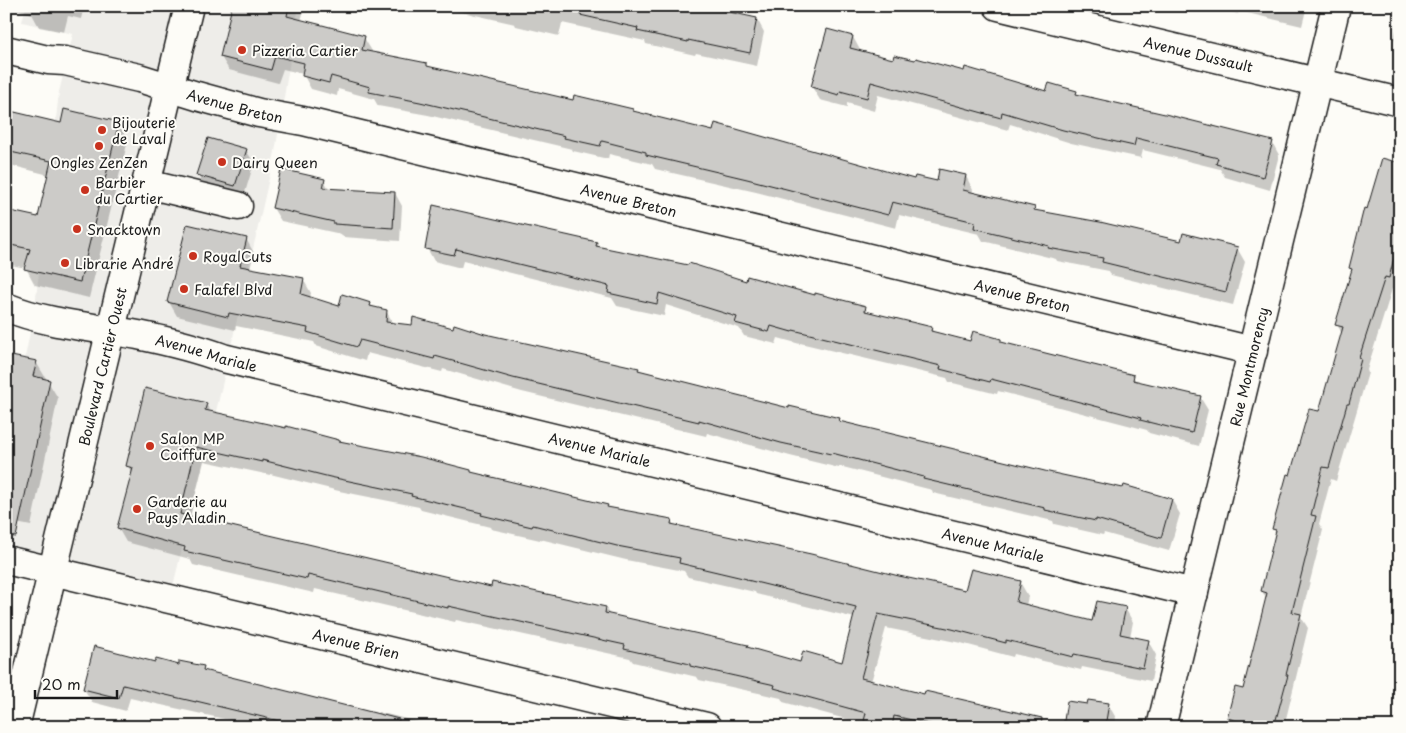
<svg xmlns="http://www.w3.org/2000/svg" width="1406" height="733" font-family="'Playpen Sans',sans-serif">
  <rect width="100%" height="100%" fill="#fdfcf7"/>
  <filter id="ink" filterUnits="userSpaceOnUse"><feTurbulence type="fractalNoise" baseFrequency=".02" numOctaves="2"/><feDisplacementMap in="SourceGraphic" scale="10" xChannelSelector="R" yChannelSelector="G"/><feConvolveMatrix kernelMatrix="1 2 1 2 8 2 1 2 1" color-interpolation-filters="sRGB"/></filter>
  <g filter="url(#ink)">
    <polygon fill="#eeede9" points="26,6 299,6 275,152 219,399 172,590 6,555 6,454 35,307 59,92 73,34 22,22"/>
    <g fill="#0003" fill-rule="evenodd">
      <polygon points="6,6 84,6 81,19 68,16 64,32 39,27 32,14"/>
      <polygon points="233,6 305,6 301,21 364,38 372,51 372,54 427,64 428,68 574,102 633,112 915,180 938,182 966,176 973,190 972,194 1034,208 1036,212 1182,243 1237,248 1245,262 1233,305 1111,275 1109,271 1057,261 1056,259 983,241 979,234 899,215 896,228 756,192 655,169 652,164 609,154 608,159 573,151 572,149 428,115 378,106 374,99 338,89 337,96 311,89 303,74 283,69 278,83 229,70 221,57"/>
      <polygon points="451,6 702,6 757,19 764,32 757,66 696,53 695,55 646,44 645,41 562,23 559,36 516,26 515,24 453,10"/>
      <polygon points="1207,6 1307,6 1302,26 1239,11 1238,14"/>
      <polygon points="1400,13 1400,48 1394,38"/>
      <polygon points="853,37 860,50 860,52 1047,92 1076,92 1078,96 1272,142 1279,155 1270,190 1225,177 1220,169 1143,150 1141,158 1071,143 1010,124 1008,130 878,95 874,111 847,103 847,107 820,100 812,87"/>
      <polygon points="6,111 62,125 118,123 128,140 89,298 35,285 26,268 6,264 6,212 38,219 49,175 6,164"/>
      <polygon points="246,150 254,163 243,199 205,188 198,175"/>
      <polygon points="1400,164 1400,276 1396,290 1392,289 1367,370 1368,373 1336,481 1331,479 1319,524 1323,530 1301,617 1308,628 1284,727 1226,727 1236,688 1244,690 1267,600 1262,591 1276,533 1274,529 1291,476 1320,413 1342,334 1337,324 1353,272 1351,268 1368,210"/>
      <polygon points="324,180 329,189 395,193 402,206 400,241 343,237 341,234 281,221 273,208"/>
      <polygon points="246,239 254,253 250,269 303,279 311,293 310,298 340,307 370,304 372,307 386,311 394,324 454,329 485,335 638,369 639,371 790,409 839,419 841,422 1053,475 1172,500 1180,514 1169,551 1104,533 1103,535 1054,524 1053,521 933,493 932,490 839,466 839,468 790,456 707,433 706,436 522,392 443,369 442,372 367,353 365,361 316,346 314,342 236,326 235,330 177,316 169,302"/>
      <polygon points="597,243 600,248 747,283 865,307 869,314 931,328 934,333 971,343 1000,340 1002,343 1133,376 1136,382 1200,397 1208,410 1199,446 1149,433 1147,430 998,391 997,394 949,382 947,378 800,343 800,344 778,338 776,344 744,336 739,328 666,305 664,316 617,306 612,298 463,261 461,268 434,261 427,248"/>
      <polygon points="6,356 36,362 58,398 31,526 6,521"/>
      <path d="M206,404L211,413L471,473L607,506L608,509L671,520L674,526L898,577L966,592L1020,582L1028,596L1026,606L1093,622L1125,608L1133,622L1130,637L1148,641L1156,655L1151,681L1082,667L1081,670L1014,654L1013,657L961,643L886,628L871,682L925,696L996,709L1064,726L1088,705L1108,704L1116,718L1115,727H869L868,725L783,702L781,698L699,680L697,677L633,662L630,658L456,620L455,622L315,589L314,593L193,565L190,559L126,542L118,528L133,475L128,466ZM204,461L270,475V474L339,491L419,507L421,510L490,527L491,529L540,540V539L626,560L684,571L688,577L755,592L756,594L855,618L842,664L800,663L748,648L747,646L610,615L605,608L492,588L190,517Z"/>
      <polygon points="1400,644 1400,684 1393,645"/>
      <polygon points="156,663 203,668 205,672 377,715 378,712 426,724 428,727 260,727 130,698 126,711 92,702 84,689"/>
    </g>
    <g fill="#cccbc8" stroke="#1c1c1c" fill-rule="evenodd">
      <polygon points="232,6 289,6 287,16 365,36 362,50 427,63 427,66 573,100 574,95 633,109 633,111 713,131 715,123 914,179 915,176 937,181 939,169 966,175 963,190 1035,207 1034,210 1100,222 1181,241 1183,233 1238,247 1226,292 1102,262 1103,258 1048,248 1049,246 974,228 975,222 892,202 888,215 747,179 646,155 646,152 602,141 600,146 564,138 565,136 420,102 369,92 370,87 331,76 329,83 302,76 304,63 275,56 271,70 220,57"/>
      <polygon points="581,6 702,6 757,18 750,53 688,40 688,42 637,31 638,28 580,15"/>
      <polygon points="827,29 853,36 850,48 893,59 894,55 915,60 916,58 964,71 965,67 1046,91 1049,83 1077,91 1076,94 1165,114 1273,141 1263,177 1216,164 1218,158 1136,138 1134,146 1063,130 1002,112 1001,118 871,82 867,98 840,91 839,95 811,87"/>
      <polygon points="64,109 119,122 80,282 24,269 30,249 6,244 6,210 38,217 51,161 6,151 6,110 61,123"/>
      <polygon points="208,138 247,149 235,186 196,175"/>
      <polygon points="1382,158 1400,163 1400,234 1389,278 1385,277 1359,358 1361,359 1349,404 1347,404 1329,468 1323,467 1311,515 1316,516 1292,612 1301,614 1286,675 1288,675 1274,727 1259,727 1227,718 1235,687 1243,689 1267,593 1261,591 1276,530 1272,529 1287,474 1290,475 1309,409 1319,411 1343,327 1335,325 1352,269 1349,268 1364,208 1367,209"/>
      <polygon points="281,169 325,179 323,188 395,192 393,228 334,224 334,222 272,208"/>
      <polygon points="433,205 597,242 596,246 688,265 689,263 746,281 747,276 815,295 815,293 866,306 865,311 932,327 931,331 970,341 973,331 1001,339 1001,342 1134,375 1133,380 1201,396 1192,433 1140,420 1141,418 991,379 990,382 940,369 941,366 793,330 792,332 771,326 769,332 735,323 737,317 659,293 657,304 608,293 609,286 456,249 454,255 425,249"/>
      <polygon points="187,224 247,238 240,266 304,278 301,294 339,306 342,294 371,303 370,306 387,310 386,322 412,325 413,317 453,328 454,324 485,334 639,368 638,370 789,408 789,406 840,418 839,421 1053,473 1123,488 1124,485 1172,499 1161,538 1096,519 1096,521 1045,510 1045,508 923,479 924,477 832,453 831,454 781,443 699,420 699,422 513,378 435,356 434,359 360,340 357,347 307,332 308,328 229,313 228,317 167,302"/>
      <polygon points="6,355 37,361 33,376 50,380 16,537 6,536"/>
      <path d="M145,388L207,403L205,410L286,428V426L339,440V441L421,457L471,470V472L608,505L607,507L672,519L671,524L811,554L899,576L965,590L971,569L1021,581L1016,602L1092,621L1097,601L1126,607L1120,634L1149,640L1143,668L1074,654L1073,657L1006,640V643L952,629L878,614L861,678L924,694L925,691L1042,718L1041,727H943L894,716L892,727H887L864,721L866,713L774,688L775,685L690,666V664L624,649L625,645L448,606V608L308,575L307,579L184,551L185,547L117,528L133,468L126,466ZM196,447L262,462V460L330,477L412,494L411,496L482,513L481,515L532,527L533,525L617,546L680,558L679,563L747,579V580L856,607L842,662L803,651L800,662L747,647L748,645L605,613L606,607L492,582L491,587L180,514Z"/>
      <polygon points="94,646 155,662 156,659 179,665 179,661 204,666 203,670 399,719 398,727 304,727 196,701 196,702 123,685 119,698 83,689"/>
      <polygon points="1088,700 1109,703 1105,727 1063,727 1067,701 1087,704"/>
    </g>
    <g fill="none" stroke-linecap="round" stroke-linejoin="round">
      <defs>
        <g id="minor">
          <path id="s1" d="M998,6L1400,102"/>
          <path id="s2" d="M6,50L48,60L65,61L139,78L197,96L259,113L303,121L1253,351"/>
          <polyline points="147,184 238,206"/>
          <path id="s3" d="M6,307C47,324 94,327 138,335C167,341 196,348 223,358L1194,593"/>
          <path id="s4" d="M6,560L707,727"/>
          <path id="s5" d="M15,727L189,6"/>
          <path id="s6" d="M1161,727L1336,6"/>
        </g>
      </defs>
      <use href="#minor" stroke="#1c1c1c" stroke-width="31"/>
      <use href="#minor" stroke="#fdfcf7" stroke-width="28"/>
    </g>
  </g>
  <g fill="#c8321e" stroke="#fdfcf7" stroke-width="2">
    <circle cx="242" cy="50" r="5"/>
    <circle cx="102" cy="130" r="5"/>
    <circle cx="99" cy="146" r="5"/>
    <circle cx="222" cy="162" r="5"/>
    <circle cx="85" cy="190" r="5"/>
    <circle cx="77" cy="229" r="5"/>
    <circle cx="193" cy="256" r="5"/>
    <circle cx="65" cy="263" r="5"/>
    <circle cx="184" cy="289" r="5"/>
    <circle cx="150" cy="446" r="5"/>
    <circle cx="137" cy="509" r="5"/>
  </g>
  <g text-anchor="middle" dominant-baseline="central" stroke-width="4" stroke-linejoin="round" paint-order="stroke">
    <g font-size="14" fill="#1c1c1c" stroke="#fdfcf7" text-anchor="start">
      <text x="252" y="50">Pizzeria Cartier</text>
      <text x="112" y="122">Bijouterie<tspan x="112" dy="16">de Laval</tspan></text>
      <text x="99" y="162" text-anchor="middle">Ongles ZenZen</text>
      <text x="232" y="162">Dairy Queen</text>
      <text x="95" y="182">Barbier<tspan x="95" dy="16">du Cartier</tspan></text>
      <text x="87" y="229">Snacktown</text>
      <text x="203" y="256">RoyalCuts</text>
      <text x="75" y="263">Librarie André</text>
      <text x="194" y="289">Falafel Blvd</text>
      <text x="160" y="438">Salon MP<tspan x="160" dy="16">Coiffure</tspan></text>
      <text x="147" y="501">Garderie au<tspan x="147" dy="16">Pays Aladin</tspan></text>
    </g>
    <g font-size="14" fill="#1c1c1c" stroke="#fdfcf7">
      <text stroke="none"><textPath href="#s1" startOffset="206">Avenue Dussault</textPath></text>
      <text stroke="none"><textPath href="#s2" startOffset="236">Avenue Breton</textPath></text>
      <text stroke="none"><textPath href="#s2" startOffset="641">Avenue Breton</textPath></text>
      <text stroke="none"><textPath href="#s2" startOffset="1046">Avenue Breton</textPath></text>
      <text stroke="none"><textPath href="#s3" startOffset="206">Avenue Mariale</textPath></text>
      <text stroke="none"><textPath href="#s5" startOffset="371">Boulevard Cartier Ouest</textPath></text>
      <text stroke="none"><textPath href="#s6" startOffset="371">Rue Montmorency</textPath></text>
      <text stroke="none"><textPath href="#s3" startOffset="611">Avenue Mariale</textPath></text>
      <text stroke="none"><textPath href="#s3" startOffset="1016">Avenue Mariale</textPath></text>
      <text stroke="none"><textPath href="#s4" startOffset="360">Avenue Brien</textPath></text>
    </g>
  </g>
  <rect width="1406" height="733" fill="none" stroke="#fdfcf7" stroke-width="25"/>
  <rect x="12" y="12" width="1381" height="708" fill="none" stroke="#1c1c1c" stroke-width="2" filter="url(#ink)"/>
  <path d="M35 690v8h82v-8" fill="none" stroke="#1c1c1c" stroke-width="2.5"/>
  <text x="42" y="690" font-size="15" fill="#1c1c1c" stroke="#fdfcf7" stroke-width="4" paint-order="stroke">20 m</text>
</svg>
